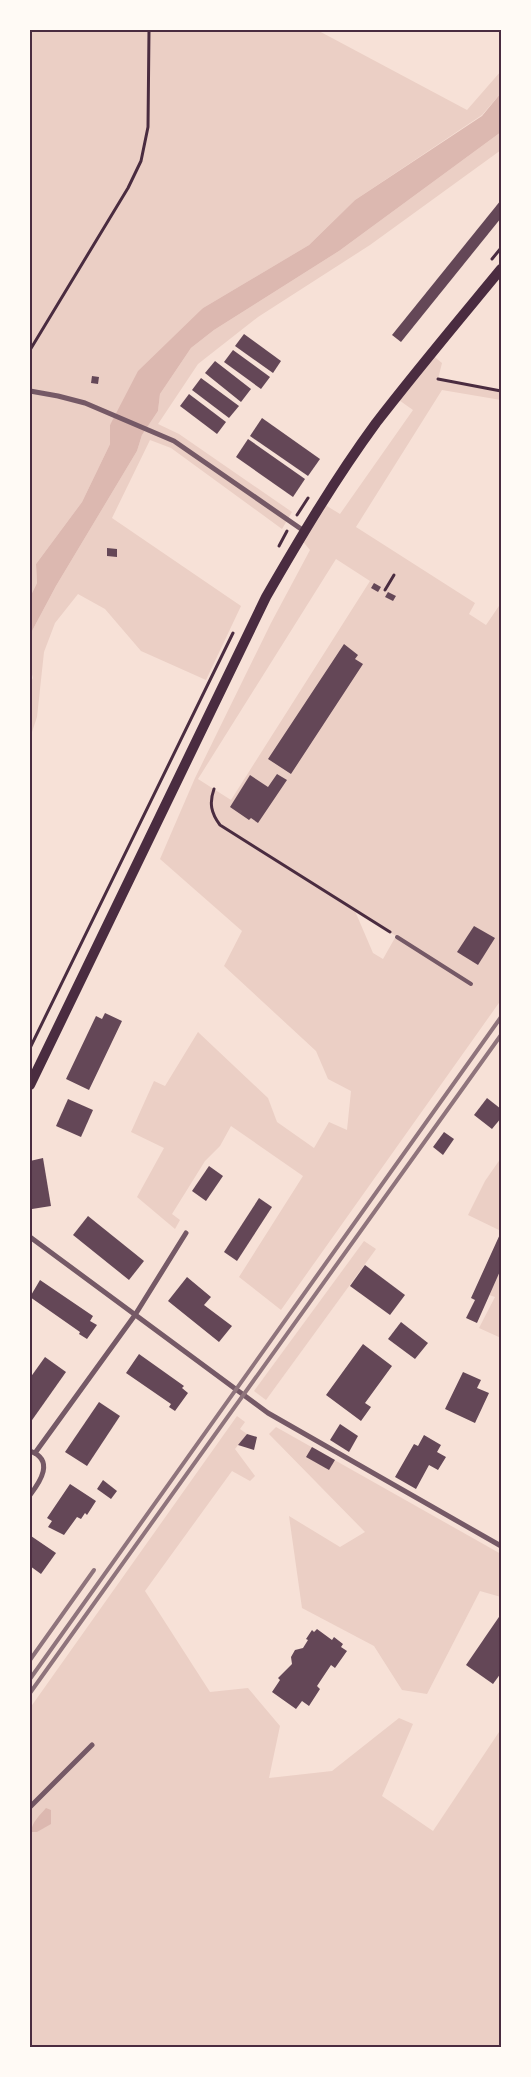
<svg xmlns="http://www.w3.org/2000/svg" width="531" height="2077" font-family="'Exo 2',sans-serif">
  <rect width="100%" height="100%" fill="#f7e1d7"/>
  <g fill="#ebcfc5" fill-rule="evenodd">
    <polygon points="30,30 317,30 467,110 501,71 501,93 482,115 355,200 309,245 203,308 110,425 110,444 82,502 36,564 37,583 30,597"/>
    <polygon points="501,132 501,150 370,245 258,317 198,364 158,424 179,434 292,512 282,529 171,448 150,440 112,518 241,606 206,680 141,651 105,609 78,594 55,623 44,652 37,717 30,738 30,683 33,678 30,666 32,631 56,586 137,451 142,435 158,411 160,394 191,348 214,330 339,251"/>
    <path d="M431,354L442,363L438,379L501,391V400L442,390L356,527L475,603L469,614L486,625L501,603V1000L281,1310L239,1277L303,1176L231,1126L220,1146L205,1161L172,1214L180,1220L175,1229L137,1197L164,1148L131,1132L154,1081L165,1086L198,1032L268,1098L277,1122L314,1148L329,1122L347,1130L351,1091L328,1079L316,1051L224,966L242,931L160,859L195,778L271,623L310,550L300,538L322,503L340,514L413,410L396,398ZM336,559L370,581L231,800L198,779ZM355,911L396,936L383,959L373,953Z"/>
    <polygon points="501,1158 501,1231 468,1215 485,1181"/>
    <polygon points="364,1241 376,1249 266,1400 254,1391"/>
    <polygon points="501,1269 501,1338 479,1328 495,1297 489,1295"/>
    <polygon points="237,1416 245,1422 240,1429 247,1434 235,1449 255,1476 250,1481 232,1471 145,1591 210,1692 248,1688 280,1726 269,1778 332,1771 399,1718 413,1724 382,1796 433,1831 501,1729 501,2047 30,2047 30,1708"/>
    <polygon points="276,1427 501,1554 501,1597 480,1591 427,1694 402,1690 374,1646 302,1608 289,1516 340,1547 365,1532 269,1434"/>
  </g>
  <g fill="#dcb8b0">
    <polygon points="501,93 501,132 339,251 214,330 191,348 160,394 158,411 142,435 137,451 56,586 32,631 30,643 30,597 37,583 36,564 82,502 110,444 110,425 138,371 203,308 309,245 355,200 482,116"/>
    <path d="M46,1808L51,1810V1824L37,1832H31C32,1822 40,1815 46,1808Z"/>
  </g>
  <g fill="#644757">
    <polygon points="501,200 501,218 401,342 392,335"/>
    <polygon points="244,334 281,361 273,373 235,346"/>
    <polygon points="233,350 270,377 261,389 224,362"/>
    <polygon points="215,361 251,389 241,402 205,373"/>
    <polygon points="92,376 99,377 98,384 91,383"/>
    <polygon points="201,378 239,406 229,418 192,390"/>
    <polygon points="189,394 226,422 217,434 180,406"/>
    <polygon points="262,418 320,459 308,476 250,436"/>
    <polygon points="248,439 305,479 293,497 236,457"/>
    <polygon points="107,548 117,549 117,557 107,556"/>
    <polygon points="374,583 381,587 378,592 371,588"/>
    <polygon points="388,592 396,596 393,601 385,597"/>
    <polygon points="344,644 358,655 355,659 363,664 291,774 268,759"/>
    <polygon points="277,774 287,780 258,823 251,818 249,820 230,807 250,775 268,787"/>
    <polygon points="474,926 495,938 478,965 457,952"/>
    <polygon points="105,1013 122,1021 89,1090 66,1079 96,1016 102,1019"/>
    <polygon points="487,1098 501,1109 501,1118 492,1129 474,1115"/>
    <polygon points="68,1099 93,1110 81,1137 56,1126"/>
    <polygon points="444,1132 454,1139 443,1155 433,1147"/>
    <polygon points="43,1158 51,1206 32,1209 30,1161"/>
    <polygon points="209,1166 223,1176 206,1201 192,1191"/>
    <polygon points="259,1198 272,1207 237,1261 224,1252"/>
    <polygon points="88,1216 144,1261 129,1280 73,1235"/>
    <polygon points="501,1232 501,1269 477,1323 466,1318 475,1300 471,1298"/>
    <polygon points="365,1265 405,1295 390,1315 350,1286"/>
    <polygon points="187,1277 211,1297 204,1305 232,1326 219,1342 168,1301"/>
    <polygon points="40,1280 93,1316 90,1321 97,1325 87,1339 79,1334 80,1332 30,1297"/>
    <polygon points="401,1322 428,1343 415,1359 388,1339"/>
    <polygon points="363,1344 392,1366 365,1403 371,1407 361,1421 326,1395"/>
    <polygon points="139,1354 184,1386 182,1388 188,1393 175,1411 169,1407 171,1404 126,1373"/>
    <polygon points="45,1357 66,1372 30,1423 30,1378"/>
    <polygon points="463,1372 481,1380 477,1388 489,1393 475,1423 445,1409"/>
    <polygon points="99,1402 120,1416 87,1466 65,1452"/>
    <polygon points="340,1424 358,1436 349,1452 330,1440"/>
    <polygon points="247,1434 257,1437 254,1450 238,1445"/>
    <polygon points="424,1435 441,1445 437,1452 446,1457 438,1470 429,1465 416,1489 395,1477 414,1444 418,1446"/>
    <polygon points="312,1447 335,1460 329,1470 306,1457"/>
    <polygon points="103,1480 117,1491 111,1499 97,1489"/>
    <polygon points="70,1484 96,1501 87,1515 85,1513 81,1519 77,1517 64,1535 48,1527 52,1521 47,1518"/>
    <polygon points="31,1536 56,1553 41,1574 30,1566"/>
    <polygon points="501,1614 501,1673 493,1684 466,1665"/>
    <polygon points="317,1629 332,1640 334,1637 343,1644 341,1647 347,1651 335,1668 331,1665 317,1686 320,1689 309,1706 302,1701 296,1709 272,1692 280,1680 278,1678 292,1664 291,1657 295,1650 303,1648 308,1640 306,1639 312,1630 314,1632"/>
  </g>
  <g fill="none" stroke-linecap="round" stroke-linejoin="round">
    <g stroke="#4a2c40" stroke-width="3">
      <polyline points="492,259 501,248"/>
      <polyline points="30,350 128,188 141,161 148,127 149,30"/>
      <polyline points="438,379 501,391"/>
      <polyline points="297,515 308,498"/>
      <polyline points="279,546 287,531"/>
      <polyline points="385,590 394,575"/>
      <path d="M214,789C209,803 211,813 220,825L390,932"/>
      <polyline points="30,1048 233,633"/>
    </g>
    <polyline stroke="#755966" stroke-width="4" points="397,937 471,984"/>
    <g stroke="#755966" stroke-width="5">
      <polyline points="30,391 58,396 85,403 174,441 304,531"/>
      <polyline points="30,1237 268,1413 501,1546"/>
      <path d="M30,1451C55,1460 40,1482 30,1495"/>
      <polyline points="35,1453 135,1315 186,1233"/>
      <polyline points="30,1807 92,1745"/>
    </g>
    <path stroke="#4a2c40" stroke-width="10" d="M30,1085L266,597C300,538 335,479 376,423C416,371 459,320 501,269"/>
    <g stroke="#8f747c" stroke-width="4">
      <polyline points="30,1660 94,1570"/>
      <polyline points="30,1679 501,1017"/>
      <polyline points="30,1693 501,1035"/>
    </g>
  </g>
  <rect width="531" height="2077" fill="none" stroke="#fffaf5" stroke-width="62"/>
  <rect x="31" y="31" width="469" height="2015" fill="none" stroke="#4a2c40" stroke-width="2"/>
</svg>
